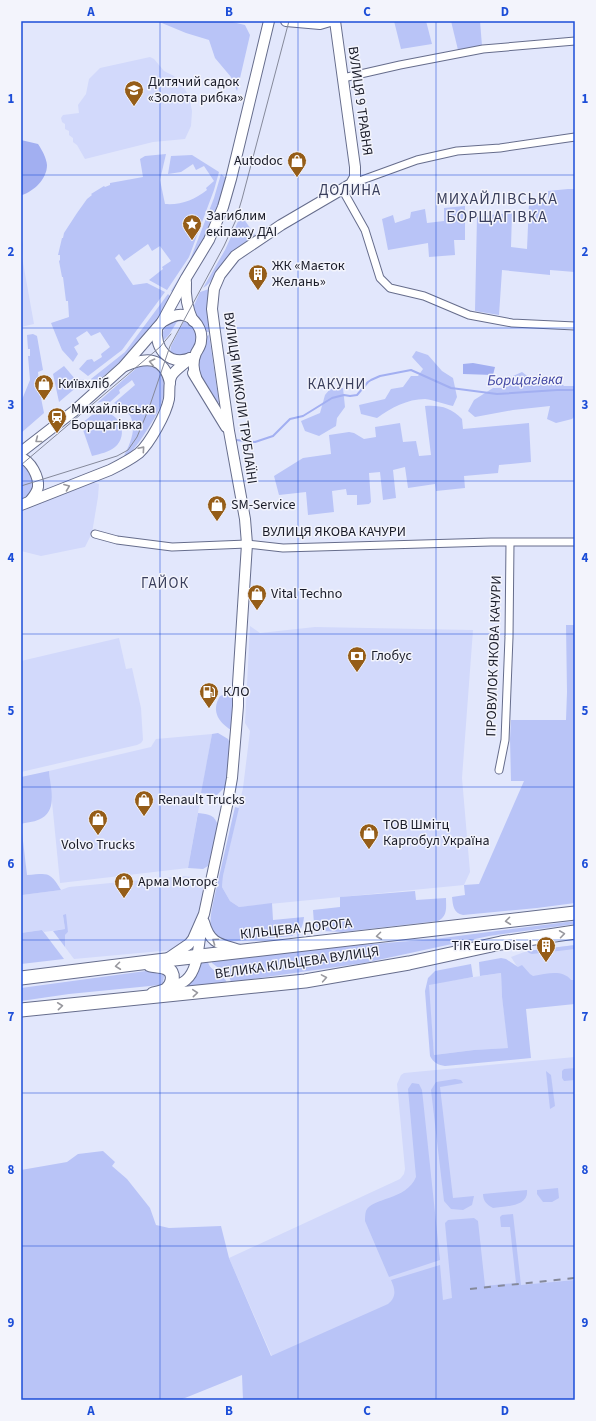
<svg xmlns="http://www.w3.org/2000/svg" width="596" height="1421" font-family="'Source Sans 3',sans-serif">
  <rect width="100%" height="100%" fill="#e2e7fc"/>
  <g fill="#d2d9fb">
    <polygon points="150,57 154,59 164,71 174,76 182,85 189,96 192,111 191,126 185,139 153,142 85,159 77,145 73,142 73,138 69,135 69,131 65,129 65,124 62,122 61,118 63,115 79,113 78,105 86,94 89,79 100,68"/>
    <polygon points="21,235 23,245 22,257 34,324 21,327"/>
    <polygon points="93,482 99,484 98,497 92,533 85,547 41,556 21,551 21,509"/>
    <polygon points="250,626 260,633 315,627 473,630 462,778 470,872 464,885 239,907 230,901 222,887 223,876 243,788 250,731 245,723"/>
    <polygon points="119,638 126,669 132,668 141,708 143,740 141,743 137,745 21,772 21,661"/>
    <polygon points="212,734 188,868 60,883 49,771 151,747 156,739"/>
    <polygon points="184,876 205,879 207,882 206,891 192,937 172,950 74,959 65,947 65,935 68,932 63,915 65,929 44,932 42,930 21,933 21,895 61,890 69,887"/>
    <polygon points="575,945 575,980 529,985 511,957 527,951"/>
    <polygon points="501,973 502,997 509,1048 474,1050 434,1055 428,984"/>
    <polygon points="575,1057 575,1286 443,1300 274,1361 229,1258 400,1179 404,1174 405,1169 397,1084 401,1075 404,1073"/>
  </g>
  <g fill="#b9c4f7">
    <polygon points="157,21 228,21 245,25 250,35 237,91 231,77 215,58 209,40 186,33"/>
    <polygon points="394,21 426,21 432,44 401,49"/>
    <polygon points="451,21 480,21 482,46 458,50"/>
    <path d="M166,154L160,180L165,204C182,205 194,200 207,190L206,188L214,181L204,166L196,170L193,164L181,172L168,174L171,156L192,155L219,172L214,190L189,257L167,290L149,280L163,269L162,267L171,261L160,246L152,251L148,244L124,261L119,254L115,258L133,285L147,283L165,292L122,350L88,376L79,369L87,360L92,359L94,362L102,357L101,354L110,347L100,332L91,336L87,331L76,338L79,344L74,347L78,354L73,362L62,350L51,323L69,317L68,301H66L63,277H62L59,261L60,260V255H58L62,238H63L64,233L77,213L87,199L92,195L91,194L104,186L105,187L110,185V183L143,177L140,159L145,156Z"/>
    <polygon points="221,174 228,180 208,236 175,294 171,291 190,260 214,198"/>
    <polygon points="568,189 575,189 575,272 550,270 550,275 502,270 499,315 475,311 477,216 512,213 511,247 527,249 529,203 548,202 548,191"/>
    <polygon points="465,206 465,240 454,240 455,255 429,257 428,243 388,250 382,219 393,215 395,223 410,218 411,212 425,209 427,223 444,221 444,208"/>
    <path d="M241,215L255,235C244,243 233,250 225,260C217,269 214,282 203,288L225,250Z"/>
    <polygon points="209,289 207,310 209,332 206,332 192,310 200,292"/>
    <path d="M168,294L172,298C150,333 128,357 95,383L91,379L125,352Z"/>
    <path d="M178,320L169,335L162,342C161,330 166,324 178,320Z"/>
    <path d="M184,321C210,334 188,368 170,352L171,346Z"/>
    <polygon points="33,334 37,336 43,370 38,372 39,382 43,382 46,397 41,398 44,413 21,433 21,402 30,380 28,356 30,356 30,349 28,349 27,335"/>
    <path d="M209,335L219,402L218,403C212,394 196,373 198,363C200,354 206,346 207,336Z"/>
    <path d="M416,351L428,355L442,371L453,378L457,397L453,406C444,404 434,400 425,399C407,399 391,408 377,418L361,414L359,405L385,399L391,389L403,387L411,376H418L423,369L412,357Z"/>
    <path d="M140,365H145L158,369C172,390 159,412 147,430C140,441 134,451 123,458C134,437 142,415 114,403L135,385L132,380L119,390L120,393L110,402L104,401L97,403Z"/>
    <polygon points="64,366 76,380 79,379 85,380 59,402 53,374"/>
    <polygon points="522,372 534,381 556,378 564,386 575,386 575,416 572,419 556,423 547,419 550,406 513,410 475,417 468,411 474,400 493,388 503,388 504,380"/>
    <polygon points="343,388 345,407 337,418 336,426 319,436 305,431 301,421 320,413 325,395 330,389"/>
    <path d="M425,406C441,405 451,408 462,419L463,429L529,423L531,462L499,465L498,473L464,476L465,488L436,491L435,484L408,488L405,467L393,470L396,498L383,500L380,472L369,473L371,502L369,504L357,505V495H347L346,489L332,491L334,512L308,515L306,492L279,495L274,476L303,458L331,454L329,435L349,432L354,433L364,439L376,437L375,427L400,423L403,442L416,441L419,456L431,455Z"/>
    <path d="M99,412C119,410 130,434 115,447C109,452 100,454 92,456L81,424L92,415Z"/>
    <polygon points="21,462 30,468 35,482 34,492 29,497 21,500"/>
    <path d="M566,625H575V903L537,908L463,915C453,913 453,905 452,897L465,895L464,885L479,884L524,781H511L510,739L511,720H566L567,692Z"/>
    <path d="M234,691L233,731C220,724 210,712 220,696Z"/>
    <polygon points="218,733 228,739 231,745 226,786 217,795 201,793 212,734"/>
    <path d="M49,771C50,786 58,809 42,818C36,822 28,822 21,824L27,875C47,874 49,870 61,890L22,895L21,881V777Z"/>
    <path d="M235,807L239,808L223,876L222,887L230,901L239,907L272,903L273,920L304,917C303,926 301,932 292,936L226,942C206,936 210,919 213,903Z"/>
    <path d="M198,813C209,814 215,815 218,826L208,866L203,869L188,868Z"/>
    <path d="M415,891L416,900L446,898C446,907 448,916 438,921L342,932L323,931L319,930L314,924L313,910L340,907V897Z"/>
    <polygon points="66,914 68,932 65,935 65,947 53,931 65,929 63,915"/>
    <polygon points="575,921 575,924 489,936 364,963 231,982 229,976 212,963 212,961 360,945 435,939"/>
    <polygon points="42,930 64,959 21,964 21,933"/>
    <polygon points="575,945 575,949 532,954 529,953 527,951"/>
    <path d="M501,958L506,959L518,967L522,965L530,974L533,976C547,974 562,969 571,980H575V1004L526,1009L531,1058L445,1066C438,1065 434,1063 430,1056L425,991L428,978L435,971L471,964L473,977L429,985L434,1055L474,1050L508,1048L502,997L501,973L480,976L479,962Z"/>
    <path d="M208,962C210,972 224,973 227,983L185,988L184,986L198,963Z"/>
    <polygon points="153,970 162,973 164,976 163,983 160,985 69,994 21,1001 21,988"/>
    <polygon points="575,1068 575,1080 564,1081 562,1078 562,1071 564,1069"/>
    <polygon points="546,1071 551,1075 555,1106 550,1109"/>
    <polygon points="455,1079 461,1080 463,1083 440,1087 453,1198 474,1196 472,1205 463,1210 451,1209 444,1201 431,1090 436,1082"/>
    <path d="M412,1083L419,1084L422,1090L440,1260L389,1277L365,1221C365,1218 365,1214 366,1211C372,1197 406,1201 416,1177L408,1089Z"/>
    <path d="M103,1151L115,1162L112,1166L127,1179L150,1208L156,1225L169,1228L221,1226L229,1258L271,1356L388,1304C397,1297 395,1289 391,1280L440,1265L443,1300L452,1298L445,1223L448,1220L474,1218L478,1221L485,1286L516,1283L510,1227H501L500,1217L502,1215L513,1214L521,1285L575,1280V1400H243L242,1375L180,1400H21V1170L67,1162L78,1154Z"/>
    <polygon points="558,1188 559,1198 552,1202 543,1202 537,1194 537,1190"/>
    <path d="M527,1190C529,1207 505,1206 493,1208C487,1205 483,1201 483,1194Z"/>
  </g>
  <g fill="#a2aff1">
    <path d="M21,140L38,144C42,150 46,157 47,165C47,179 34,191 22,195Z"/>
    <polygon points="473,363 495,367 493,375 463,374 463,364"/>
  </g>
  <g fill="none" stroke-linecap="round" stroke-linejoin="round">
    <polyline stroke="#a2aff1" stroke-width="2" points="236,440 255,442 273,436 290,419 303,416 332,398 344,395 350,396 357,395 368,382 371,380 380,376 411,370 451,388 497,394 557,390 575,390"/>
    <defs>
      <g id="street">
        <polyline points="343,78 400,65 483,49 575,41"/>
        <polyline points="351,184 417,160 457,151 500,148 575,137"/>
        <polyline points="342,189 365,230 380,278 390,288 424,296 469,315 512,323 575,326"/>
        <polyline points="95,534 117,540 172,547 247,544 283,548 491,542 575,542"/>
        <polyline points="499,770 505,740 509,637 510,543"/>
      </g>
      <g id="secondary">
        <polyline points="286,21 320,24 330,21"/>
        <path d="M186,282C185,296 187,308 193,321"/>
        <polyline points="162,322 186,278 209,240 223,207 231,179 269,21"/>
        <path d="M157,328C155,350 169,366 191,358"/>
        <path d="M125,366C146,357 164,356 170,383"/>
        <polyline points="193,373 226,427"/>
        <path d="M21,452L74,411L123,367L162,322C169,318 175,314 183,315C195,317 203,330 201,341C201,346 198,349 196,353C192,362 193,369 196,377"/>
        <path d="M21,458C31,461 39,477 38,487C37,493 33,497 30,501"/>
        <path d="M21,505L110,470C120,465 130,460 139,453C150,443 166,414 169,399C170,391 168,382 172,375C177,368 185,364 190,358"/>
        <path d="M204,922C210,944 220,944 240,950"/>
        <polyline points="167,959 189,944 193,939 204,914 228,801 232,778 238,706 238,684 247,544 245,519 229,431 215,332 212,309 214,289 220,275 235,256 281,225 351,184 355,177 355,167 335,21"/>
        <path d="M166,990C172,987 180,985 186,980C198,970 198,947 201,932"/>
      </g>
      <g id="highway">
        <path d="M150,965C155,966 162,966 166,968C176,972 173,985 166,990C162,992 157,993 153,994"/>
        <polyline points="21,978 157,961 575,913"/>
        <polyline points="21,1010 305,981 409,963 501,943 575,932"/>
      </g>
    </defs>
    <use href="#street" stroke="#666d8c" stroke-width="9"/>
    <use href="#secondary" stroke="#666d8c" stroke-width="12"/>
    <use href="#highway" stroke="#666d8c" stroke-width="15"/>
    <use href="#street" stroke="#fff" stroke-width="7"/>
    <use href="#secondary" stroke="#fff" stroke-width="10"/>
    <use href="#highway" stroke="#fff" stroke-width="13"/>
    <g stroke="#85899a" stroke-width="1">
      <polyline points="21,465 160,347 171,334"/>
      <polyline points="21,486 117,456 128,450 137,437 149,408 170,346 224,246 235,222 242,199 289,21"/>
    </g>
    <polyline stroke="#85899a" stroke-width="2" stroke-dasharray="7 7" stroke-linecap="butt" points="470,1289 575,1278"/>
  </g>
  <defs><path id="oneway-chevron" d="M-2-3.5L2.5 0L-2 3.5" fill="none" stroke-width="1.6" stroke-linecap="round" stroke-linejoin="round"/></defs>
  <g stroke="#98989e">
    <use href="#oneway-chevron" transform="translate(152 362) rotate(-168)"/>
    <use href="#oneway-chevron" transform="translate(38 440) rotate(142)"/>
    <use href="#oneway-chevron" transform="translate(142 449) rotate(-49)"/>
    <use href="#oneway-chevron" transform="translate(67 487) rotate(-21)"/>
    <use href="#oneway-chevron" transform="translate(508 921) rotate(173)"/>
    <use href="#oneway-chevron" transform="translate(562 934) rotate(-8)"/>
    <use href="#oneway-chevron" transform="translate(379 936) rotate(173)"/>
    <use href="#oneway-chevron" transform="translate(215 941) rotate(-145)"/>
    <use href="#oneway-chevron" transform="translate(118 966) rotate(173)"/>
    <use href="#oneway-chevron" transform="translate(324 978) rotate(-10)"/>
    <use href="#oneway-chevron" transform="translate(195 993) rotate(-5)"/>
    <use href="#oneway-chevron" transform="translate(60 1006) rotate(-6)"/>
  </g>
  <path fill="none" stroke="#1d4ed8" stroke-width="1" stroke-opacity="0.55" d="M160,21V1400M298,21V1400M436,21V1400M21,175H575M21,328H575M21,481H575M21,634H575M21,787H575M21,940H575M21,1093H575M21,1246H575"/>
  <defs>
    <symbol id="school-pin" viewBox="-11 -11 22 30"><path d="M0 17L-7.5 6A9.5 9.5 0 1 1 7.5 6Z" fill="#955d18" stroke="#f3f4fc"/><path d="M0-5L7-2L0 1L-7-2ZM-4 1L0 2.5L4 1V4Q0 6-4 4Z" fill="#fff"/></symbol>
    <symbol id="shop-pin" viewBox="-11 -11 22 30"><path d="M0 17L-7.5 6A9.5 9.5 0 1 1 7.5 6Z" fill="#955d18" stroke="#f3f4fc"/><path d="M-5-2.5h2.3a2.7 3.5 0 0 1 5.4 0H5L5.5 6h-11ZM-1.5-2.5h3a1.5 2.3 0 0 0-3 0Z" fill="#fff"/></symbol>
    <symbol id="sight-pin" viewBox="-11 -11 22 30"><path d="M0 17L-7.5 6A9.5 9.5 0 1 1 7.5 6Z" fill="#955d18" stroke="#f3f4fc"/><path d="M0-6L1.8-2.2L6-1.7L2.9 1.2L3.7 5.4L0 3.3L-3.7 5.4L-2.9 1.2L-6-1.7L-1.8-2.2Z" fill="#fff"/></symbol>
    <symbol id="building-pin" viewBox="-11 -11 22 30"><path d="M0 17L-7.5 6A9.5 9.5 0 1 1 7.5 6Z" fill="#955d18" stroke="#f3f4fc"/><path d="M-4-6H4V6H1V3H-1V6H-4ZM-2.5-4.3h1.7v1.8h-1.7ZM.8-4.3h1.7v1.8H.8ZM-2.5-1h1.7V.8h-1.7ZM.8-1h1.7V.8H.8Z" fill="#fff"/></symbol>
    <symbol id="station-pin" viewBox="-11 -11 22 30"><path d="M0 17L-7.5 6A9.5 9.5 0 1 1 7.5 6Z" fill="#955d18" stroke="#f3f4fc"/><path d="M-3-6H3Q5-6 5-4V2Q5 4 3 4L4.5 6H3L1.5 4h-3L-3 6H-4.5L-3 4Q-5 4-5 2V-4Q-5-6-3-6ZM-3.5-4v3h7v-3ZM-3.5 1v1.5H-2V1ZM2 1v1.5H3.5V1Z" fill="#fff"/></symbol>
    <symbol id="bank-pin" viewBox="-11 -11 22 30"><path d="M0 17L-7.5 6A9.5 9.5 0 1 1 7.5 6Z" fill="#955d18" stroke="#f3f4fc"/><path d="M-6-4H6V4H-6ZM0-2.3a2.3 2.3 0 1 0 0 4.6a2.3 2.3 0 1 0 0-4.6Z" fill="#fff"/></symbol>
    <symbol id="fuel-pin" viewBox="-11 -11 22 30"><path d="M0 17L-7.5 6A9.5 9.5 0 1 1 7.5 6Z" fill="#955d18" stroke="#f3f4fc"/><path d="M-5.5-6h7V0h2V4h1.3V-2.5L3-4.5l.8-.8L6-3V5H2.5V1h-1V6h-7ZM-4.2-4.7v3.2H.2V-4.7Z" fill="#fff"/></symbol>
  </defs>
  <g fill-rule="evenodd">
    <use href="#school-pin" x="123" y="79" width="22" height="30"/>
    <use href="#shop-pin" x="286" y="150" width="22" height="30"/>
    <use href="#sight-pin" x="181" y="213" width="22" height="30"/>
    <use href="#building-pin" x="247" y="263" width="22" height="30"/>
    <use href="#shop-pin" x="33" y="373" width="22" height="30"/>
    <use href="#station-pin" x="46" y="406" width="22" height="30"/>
    <use href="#shop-pin" x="206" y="494" width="22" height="30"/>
    <use href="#shop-pin" x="246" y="583" width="22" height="30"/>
    <use href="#bank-pin" x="346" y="645" width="22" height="30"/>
    <use href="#fuel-pin" x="198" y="681" width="22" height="30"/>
    <use href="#shop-pin" x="133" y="789" width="22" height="30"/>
    <use href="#shop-pin" x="87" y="808" width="22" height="30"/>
    <use href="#shop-pin" x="358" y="822" width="22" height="30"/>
    <use href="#shop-pin" x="113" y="871" width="22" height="30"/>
    <use href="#building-pin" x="535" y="935" width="22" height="30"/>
  </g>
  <g text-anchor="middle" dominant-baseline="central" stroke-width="3" stroke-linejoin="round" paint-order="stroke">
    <g font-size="14" fill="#191b28" stroke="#f3f4fc" text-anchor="start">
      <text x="148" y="82">Дитячий садок<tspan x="148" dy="16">«Золота рибка»</tspan></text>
      <text x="283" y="161" text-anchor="end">Autodoc</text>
      <text x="206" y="216">Загиблим<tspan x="206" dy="16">екіпажу ДАІ</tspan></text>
      <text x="272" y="266">ЖК «Маєток<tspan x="272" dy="16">Желань»</tspan></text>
      <text x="58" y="384">Київхліб</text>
      <text x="71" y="409">Михайлівська<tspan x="71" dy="16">Борщагівка</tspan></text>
      <text x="231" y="505">SM-Service</text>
      <text x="271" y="594">Vital Techno</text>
      <text x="371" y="656">Глобус</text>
      <text x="223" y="692">КЛО</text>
      <text x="158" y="800">Renault Trucks</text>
      <text x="383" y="825">ТОВ Шмітц<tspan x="383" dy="16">Каргобул Україна</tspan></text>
      <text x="98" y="845" text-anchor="middle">Volvo Trucks</text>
      <text x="138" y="882">Арма Моторс</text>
      <text x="532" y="946" text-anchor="end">TIR Euro Disel</text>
    </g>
    <g font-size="14" fill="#191b28" stroke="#f3f4fc">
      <text transform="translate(360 101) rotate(82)">ВУЛИЦЯ 9 ТРАВНЯ</text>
      <text transform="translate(240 398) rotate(82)">ВУЛИЦЯ МИКОЛИ ТРУБЛАЇНІ</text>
      <text x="334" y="532">ВУЛИЦЯ ЯКОВА КАЧУРИ</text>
      <text transform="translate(494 656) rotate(-88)">ПРОВУЛОК ЯКОВА КАЧУРИ</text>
      <text transform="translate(296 929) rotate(-6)">КІЛЬЦЕВА ДОРОГА</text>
      <text transform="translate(297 963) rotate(-8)">ВЕЛИКА КІЛЬЦЕВА ВУЛИЦЯ</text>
    </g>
    <g font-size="15" letter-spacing="1" fill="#3a3f5c" stroke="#f3f4fc">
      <text x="350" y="190">ДОЛИНА</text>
      <text x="337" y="384">КАКУНИ</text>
      <text x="165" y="583">ГАЙОК</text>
    </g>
    <g font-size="15" font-style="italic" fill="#3d43a2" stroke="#f3f4fc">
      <text transform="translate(525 380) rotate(-1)">Борщагівка</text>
    </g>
    <g font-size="16" letter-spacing="1" fill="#3a3f5c" stroke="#f3f4fc">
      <text x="497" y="199">МИХАЙЛІВСЬКА<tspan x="497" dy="18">БОРЩАГІВКА</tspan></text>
    </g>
  </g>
  <rect width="596" height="1421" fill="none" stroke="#f3f4fc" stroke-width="44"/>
  <rect x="22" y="22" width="552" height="1377" fill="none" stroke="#1d4ed8" stroke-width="1.5"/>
  <g font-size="13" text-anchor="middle" font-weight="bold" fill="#1d4ed8">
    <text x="91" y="16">A</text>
    <text x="229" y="16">B</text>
    <text x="367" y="16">C</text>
    <text x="505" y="16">D</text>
    <text x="11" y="103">1</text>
    <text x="585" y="103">1</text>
    <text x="11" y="256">2</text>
    <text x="585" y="256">2</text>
    <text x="11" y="409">3</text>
    <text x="585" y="409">3</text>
    <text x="11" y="562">4</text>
    <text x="585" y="562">4</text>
    <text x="11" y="715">5</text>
    <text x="585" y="715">5</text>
    <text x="11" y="868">6</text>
    <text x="585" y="868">6</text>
    <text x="11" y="1021">7</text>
    <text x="585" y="1021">7</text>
    <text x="11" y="1174">8</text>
    <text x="585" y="1174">8</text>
    <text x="11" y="1327">9</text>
    <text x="585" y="1327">9</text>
    <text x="91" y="1415">A</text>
    <text x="229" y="1415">B</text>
    <text x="367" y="1415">C</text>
    <text x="505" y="1415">D</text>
  </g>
</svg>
